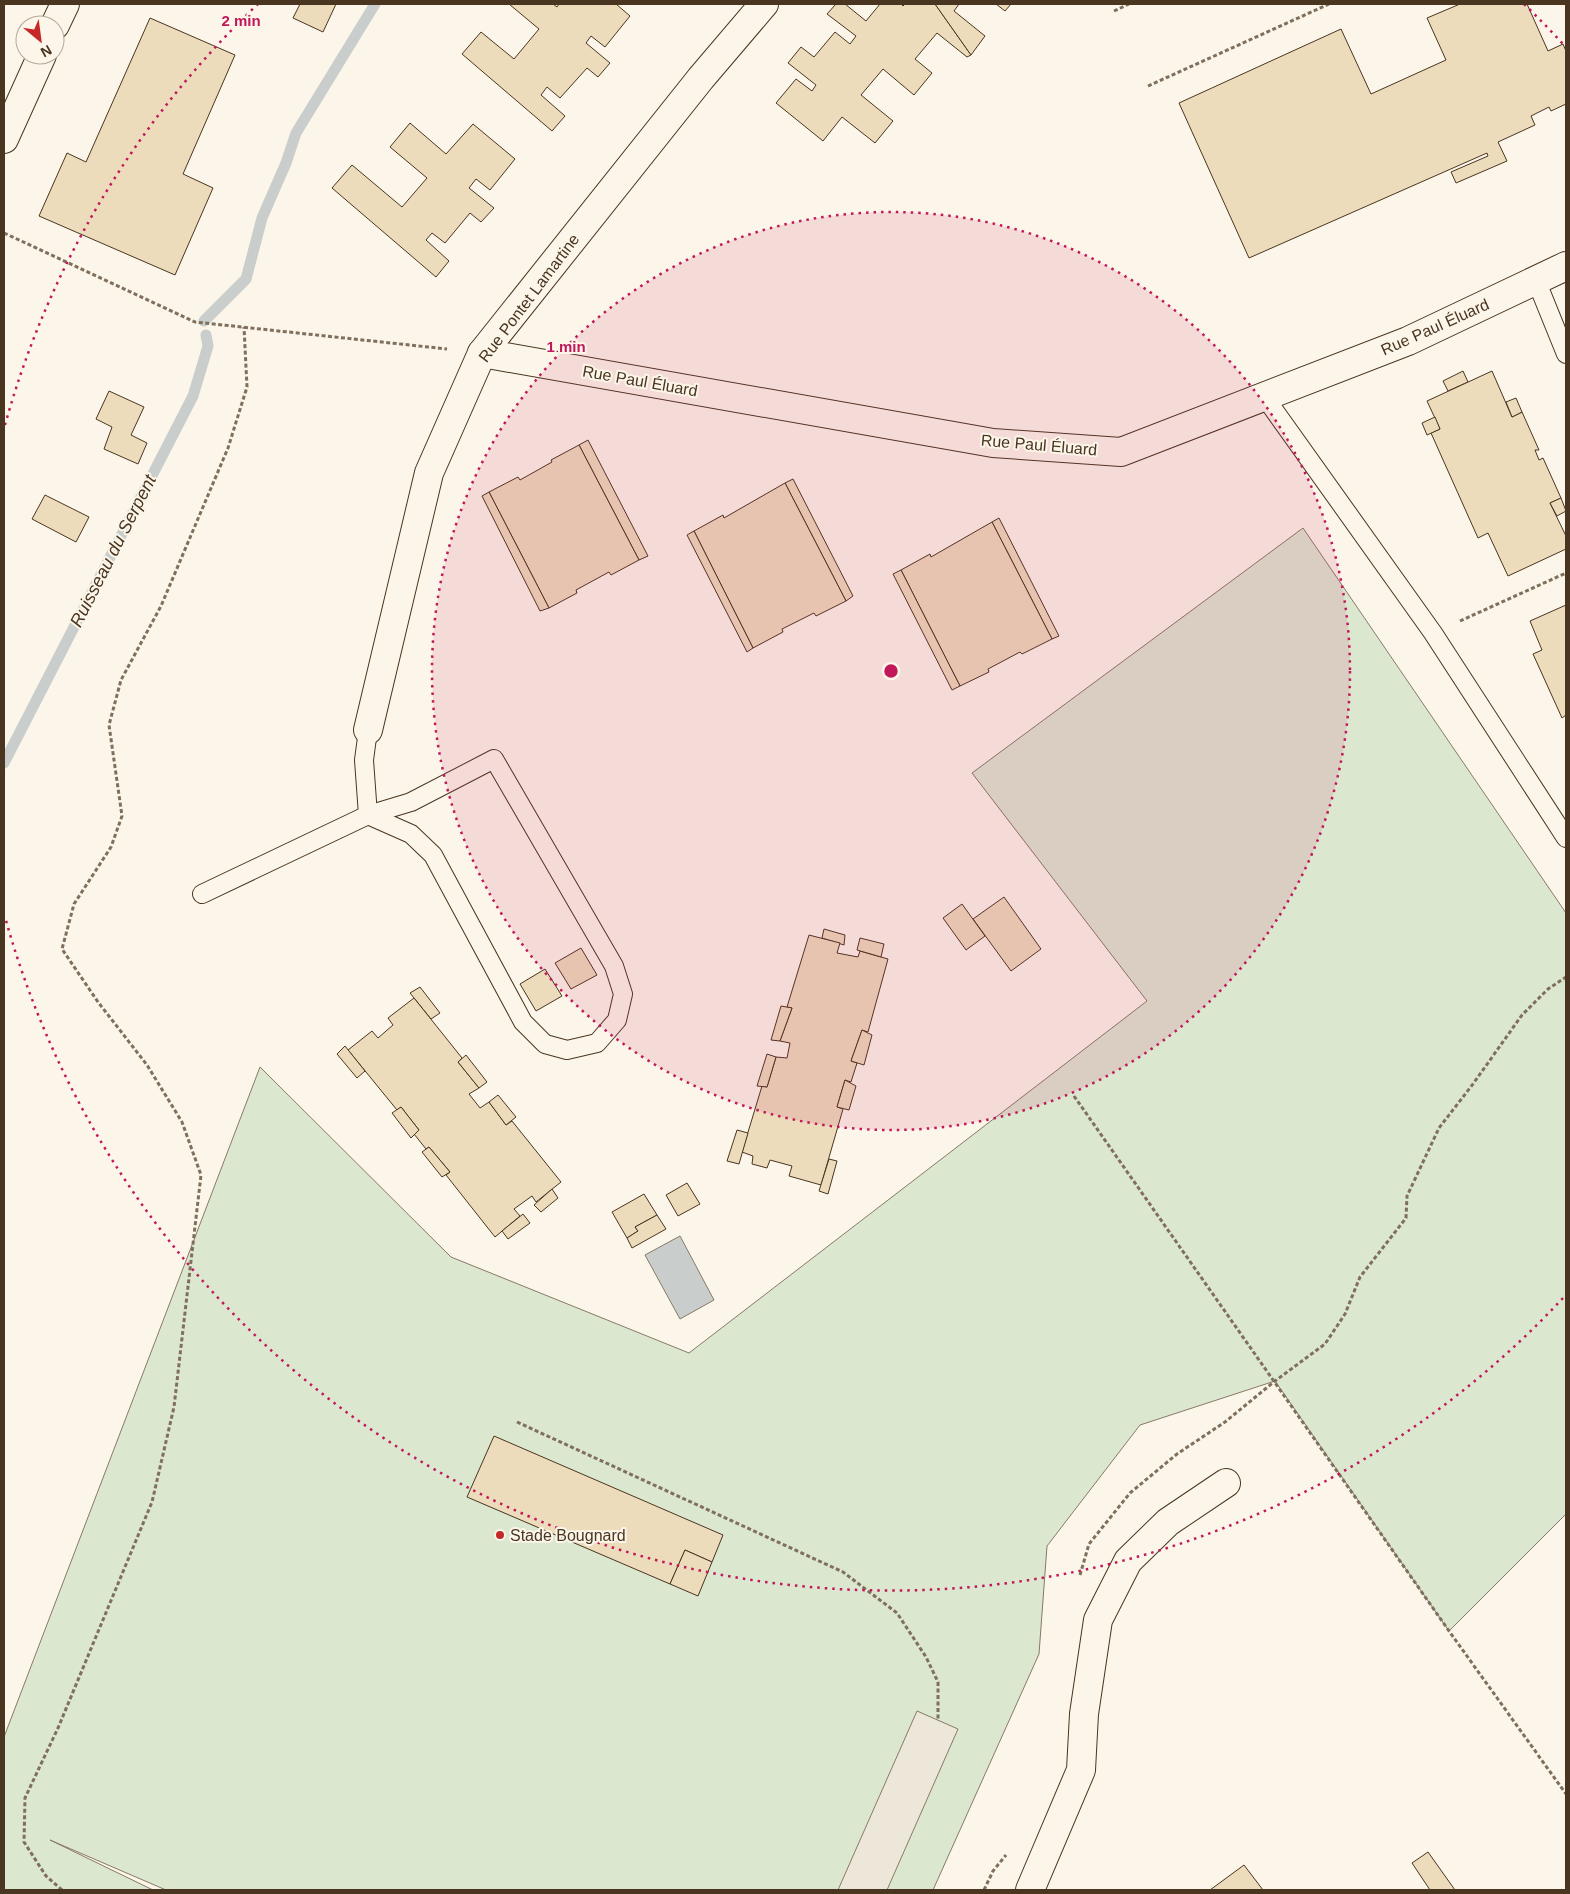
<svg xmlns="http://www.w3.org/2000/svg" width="1570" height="1894" font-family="Helvetica,sans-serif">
  <rect width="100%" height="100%" fill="#fbf6e9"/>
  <polygon fill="#dce7d0" stroke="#887966" points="1303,528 1566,913 1566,1514 1449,1631 1275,1381 1140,1425 1047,1546 1039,1654 933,1890 166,1890 50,1840 153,1890 4,1890 4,1737 260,1067 451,1257 689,1353 1147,1001 972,773"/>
  <polygon fill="#ede7d9" stroke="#887966" points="917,1711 958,1729 887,1890 838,1890"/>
  <polygon fill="#c9cecd" stroke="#887966" points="680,1236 714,1300 680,1319 645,1255"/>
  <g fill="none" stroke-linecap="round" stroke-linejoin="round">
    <g stroke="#c9cecd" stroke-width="11">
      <polyline points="204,321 246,279 262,218 286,163 296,133 375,4"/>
      <polyline points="4,763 193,396 208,346 206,335"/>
    </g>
  </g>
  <g fill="#ecdcbc" stroke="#4a3520">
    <polygon points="300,4 336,4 323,32 293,18"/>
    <polygon points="509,4 553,4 557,7 559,4 616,4 630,16 605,47 591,36 586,43 610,63 598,77 587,68 560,98 547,87 541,95 565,116 552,131 462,54 481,32 514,59 539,29"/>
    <polygon points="836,4 845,4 866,21 880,4 901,4 903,6 905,4 935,4 971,55 967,57 937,33 915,59 932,73 914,95 883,69 861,95 893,121 875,143 842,117 823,141 776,103 796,79 812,91 816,85 788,63 801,47 814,57 835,32 850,44 856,36 827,14"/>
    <polygon points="935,4 959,4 954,11 985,36 971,55"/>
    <polygon points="996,4 1011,4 1005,11"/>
    <polygon points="1460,4 1527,4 1548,51 1563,44 1566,51 1566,104 1551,111 1549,107 1531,116 1535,125 1498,142 1507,161 1456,183 1451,172 1488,156 1487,153 1249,258 1179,103 1341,29 1371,94 1446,60 1427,18"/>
    <polygon points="150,18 235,55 183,174 213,188 175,275 39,216 67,153 86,162"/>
    <polygon points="410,123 446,154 473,124 515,159 490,190 476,179 469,188 494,208 481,222 470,213 445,243 432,233 426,240 449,261 436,277 332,188 352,165 402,207 427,178 390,147"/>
    <polygon points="1463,371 1468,382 1448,391 1443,381"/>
    <polygon points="1492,371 1512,417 1522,412 1539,450 1535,450 1539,460 1543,458 1561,498 1550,503 1566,536 1566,549 1508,576 1488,533 1478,538 1431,433 1440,429 1427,401"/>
    <polygon points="109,391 144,407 131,435 147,443 138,464 104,449 112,427 96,419"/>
    <polygon points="1516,398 1522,412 1512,417 1506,402"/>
    <polygon points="1435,417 1440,429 1427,435 1422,423"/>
    <polygon points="588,440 648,556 639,560 579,445"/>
    <polygon points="579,445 639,560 611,575 609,572 576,590 577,593 549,608 489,492 518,477 520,480 552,462 551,460"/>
    <polygon points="793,479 853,596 846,601 785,483"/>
    <polygon points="785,483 846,601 816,616 814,613 782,629 783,632 753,648 694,531 723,515 724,518"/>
    <polygon points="489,492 549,608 540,611 482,496"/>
    <polygon points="45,495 89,517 76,542 32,519"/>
    <polygon points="1561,498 1566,511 1557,516 1550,503"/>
    <polygon points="999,518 1059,636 1052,639 992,522"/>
    <polygon points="992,522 1052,639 1022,654 1020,652 988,669 989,672 960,686 901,570 930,554 931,557"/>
    <polygon points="694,531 753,648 747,652 687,535"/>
    <polygon points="901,570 960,686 952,690 893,574"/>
    <polygon points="1566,605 1566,715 1562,718 1533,654 1542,650 1530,621"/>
    <polygon points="1004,897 1041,949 1011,971 973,919"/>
    <polygon points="962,904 985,936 966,950 943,918"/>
    <polygon points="824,929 845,935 844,945 822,938"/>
    <polygon points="809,935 840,943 837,953 858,957 860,951 888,959 868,1032 862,1030 851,1061 857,1063 851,1082 845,1080 837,1107 843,1109 821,1185 789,1176 792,1166 770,1160 767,1168 752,1164 753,1156 742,1152 762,1086 767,1087 776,1057 787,1058 790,1043 780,1041 792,1008 787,1007"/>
    <polygon points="860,938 884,944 881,957 857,950"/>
    <polygon points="581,948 597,975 571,989 555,963"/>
    <polygon points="545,969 562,996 536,1011 520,984"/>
    <polygon points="420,987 440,1013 431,1019 410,993"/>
    <polygon points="414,998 462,1058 458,1062 479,1088 469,1094 480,1108 489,1102 506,1125 512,1121 561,1182 536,1202 532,1196 514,1209 520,1216 495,1237 446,1175 450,1172 429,1147 426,1149 414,1134 419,1130 401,1107 397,1110 348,1050 372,1031 378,1038 393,1025 388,1018"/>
    <polygon points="781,1006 792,1008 780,1041 771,1040"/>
    <polygon points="862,1030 872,1035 864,1065 851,1061"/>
    <polygon points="345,1046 365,1071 357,1078 337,1054"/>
    <polygon points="767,1054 776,1057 767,1087 757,1086"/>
    <polygon points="466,1055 487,1082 479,1088 458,1062"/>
    <polygon points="845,1080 856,1086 849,1110 837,1107"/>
    <polygon points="498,1095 516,1117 506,1125 489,1102"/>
    <polygon points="401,1107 419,1130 411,1138 392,1113"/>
    <polygon points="737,1130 748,1133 739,1164 727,1161"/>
    <polygon points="429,1147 450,1172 442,1177 422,1152"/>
    <polygon points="829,1159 837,1161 828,1194 819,1191"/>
    <polygon points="687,1183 700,1204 678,1216 666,1195"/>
    <polygon points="552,1189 558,1198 541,1212 534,1205"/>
    <polygon points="644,1194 657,1215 635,1227 638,1231 627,1238 612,1212"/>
    <polygon points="523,1214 530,1223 508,1239 502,1231"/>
    <polygon points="657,1215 666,1229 632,1248 627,1238 638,1231 635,1227"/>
    <polygon points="494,1436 723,1535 712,1562 685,1550 670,1584 467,1497"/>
    <polygon points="685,1550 712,1562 698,1596 670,1584"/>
    <polygon points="1428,1852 1455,1890 1430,1890 1412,1863"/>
    <polygon points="1244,1865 1263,1890 1210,1890"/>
  </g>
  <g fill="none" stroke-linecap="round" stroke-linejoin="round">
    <defs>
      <g id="lane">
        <polyline points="1536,280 1566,354"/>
        <polyline points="1264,396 1433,633 1566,838"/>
        <polygon points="494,759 614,966 623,994 617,1020 597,1043 567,1050 545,1044 523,1022 433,855 411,834 368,815 411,802"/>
        <polyline points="202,894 368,815 364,760 368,730"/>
      </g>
      <g id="street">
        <polyline points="55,25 65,4"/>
        <polyline points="4,139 42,55"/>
        <polyline points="482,353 993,443 1121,452 1408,341 1566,266"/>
        <polyline points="368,730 429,473 482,353 701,78 764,4"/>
        <polyline points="1030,1890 1081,1770 1084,1714 1098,1620 1128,1561 1168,1522 1226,1483"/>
      </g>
    </defs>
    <use href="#lane" stroke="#4a3520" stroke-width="20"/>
    <use href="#street" stroke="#4a3520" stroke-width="30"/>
    <g stroke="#7f6f5c" stroke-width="3" stroke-dasharray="4 2.5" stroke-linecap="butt">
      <polyline points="1114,11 1129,4"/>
      <polyline points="1148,86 1329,4"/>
      <polyline points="4,233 195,322 447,349"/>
      <polyline points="1460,621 1566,573"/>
      <polyline points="1074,1096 1449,1631 1566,1794"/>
      <polyline points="517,1422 843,1572 897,1613 926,1657 938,1682 938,1720"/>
      <polyline points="1080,1575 1089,1544 1130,1493 1177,1454 1225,1422 1275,1381 1325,1344 1345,1314 1360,1277 1406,1218 1407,1196 1439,1128 1473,1084 1522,1015 1548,989 1566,977"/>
      <polyline points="62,1890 46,1876 24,1842 25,1798 58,1728 152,1502 174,1407 201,1175 182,1122 147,1065 98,1002 62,949 74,904 111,847 122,816 109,725 121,680 161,606 228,448 247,387 244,327"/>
      <polyline points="984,1890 993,1871 1006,1855"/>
    </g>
    <use href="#lane" stroke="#fbf6e9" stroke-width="18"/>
    <use href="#street" stroke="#fbf6e9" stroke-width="28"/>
  </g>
  <circle cx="891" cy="671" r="459" fill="#c2185b" fill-opacity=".12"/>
  <g fill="none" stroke="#c2185b" stroke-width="2.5" stroke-dasharray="2.5 5">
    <circle cx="891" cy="671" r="459"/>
    <path d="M1563 1298A919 919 0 0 1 5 917M5 425A919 919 0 0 1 258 4M1524 4A919 919 0 0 1 1563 44"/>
  </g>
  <circle fill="#c62828" stroke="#fbf6e9" stroke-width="2" cx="500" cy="1535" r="5"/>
  <g text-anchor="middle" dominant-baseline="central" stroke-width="4" stroke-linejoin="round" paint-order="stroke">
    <g font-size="16" fill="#4a3520" stroke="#fbf6e9">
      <text transform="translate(529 298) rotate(-53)">Rue Pontet Lamartine</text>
      <text transform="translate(1435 327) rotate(-24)">Rue Paul Éluard</text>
      <text transform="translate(640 381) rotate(10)">Rue Paul Éluard</text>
      <text transform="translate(1039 445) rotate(5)">Rue Paul Éluard</text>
    </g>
    <g font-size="16" fill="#4a3520" stroke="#fbf6e9" text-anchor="start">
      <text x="510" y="1535">Stade Bougnard</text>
    </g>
    <g font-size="18" font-style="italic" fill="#4a3520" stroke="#fbf6e9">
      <text transform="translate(113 551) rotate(-63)">Ruisseau du Serpent</text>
    </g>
  </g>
  <circle cx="891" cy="671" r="8" fill="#c2185b" stroke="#fbf6e9" stroke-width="2.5"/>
  <g font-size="15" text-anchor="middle" font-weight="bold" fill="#c2185b" stroke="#fbf6e9" stroke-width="4" stroke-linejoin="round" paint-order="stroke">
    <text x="241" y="26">2 min</text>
    <text x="566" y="352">1 min</text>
  </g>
  <rect width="1570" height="1894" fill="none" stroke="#4a3520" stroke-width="10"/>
  <g transform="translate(40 40) rotate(151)"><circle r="24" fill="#fbf6e9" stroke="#b4a999"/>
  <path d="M0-4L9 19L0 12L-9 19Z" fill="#c62828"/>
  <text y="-8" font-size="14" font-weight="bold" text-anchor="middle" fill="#4a3520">N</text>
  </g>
</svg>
